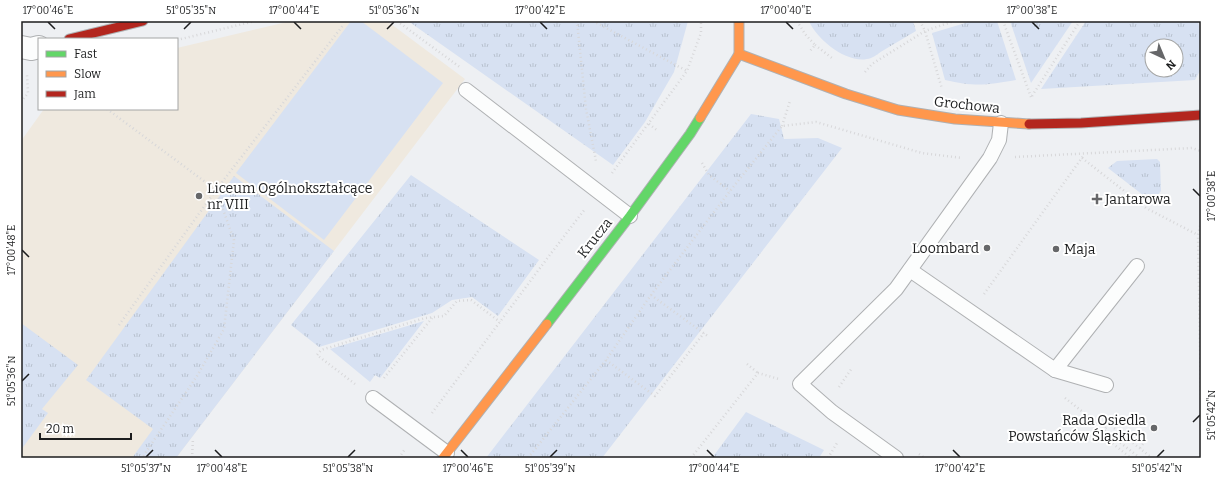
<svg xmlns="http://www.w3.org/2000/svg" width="1222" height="479" font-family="Bitter,serif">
  <defs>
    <pattern id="grass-tufts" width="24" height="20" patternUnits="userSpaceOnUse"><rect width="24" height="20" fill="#d7e1f2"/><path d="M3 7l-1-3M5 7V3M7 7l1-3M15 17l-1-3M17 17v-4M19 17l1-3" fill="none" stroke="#b8c1cf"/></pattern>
  </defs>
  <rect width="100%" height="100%" fill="#eef0f3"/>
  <polygon fill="#efe9df" points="291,21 387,21 465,79 176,458 21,458 21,141 44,109 177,109 177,48"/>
  <g fill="url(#grass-tufts)" fill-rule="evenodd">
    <polygon points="408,21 688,21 674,72 645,122 613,165"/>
    <path d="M809,21H913L916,31C906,37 895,43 884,50C880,52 876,56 871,58C849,66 817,40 809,21Z"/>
    <path d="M972,21H997L1016,80C988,85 974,87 945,80L932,33Z"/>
    <polygon points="1010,21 1073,21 1031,83"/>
    <path d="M1086,21H1198L1201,37V69L1195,80L1041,89ZM1152,46H1176V70H1152Z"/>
    <polygon points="751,114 779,119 784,139 818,138 842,148 602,458 486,458"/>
    <polygon points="1157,159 1160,162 1161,191 1152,202 1108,168 1117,161"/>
    <polygon points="411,175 539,260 498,316 472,297 452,300 432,313 319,347 291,325"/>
    <polygon points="234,176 334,251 176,458 132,458 153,429 86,380"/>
    <polygon points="424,321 380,378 375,375 370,382 330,349"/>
    <polygon points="21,323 78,365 42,409 48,413 21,450 21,397 23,395 21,393"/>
    <polygon points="746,412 824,450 819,458 712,458"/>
  </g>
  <polygon fill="#d7e1f2" points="351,21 361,21 443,83 324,240 236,173"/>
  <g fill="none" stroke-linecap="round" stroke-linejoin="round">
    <defs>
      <g id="lane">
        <polyline points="466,90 630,216"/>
        <polyline points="910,270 1055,370 1106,385"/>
        <polyline points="1055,370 1137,266"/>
        <polyline points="373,398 447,453"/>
        <polyline points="896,458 832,412 800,384 896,289 990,158 999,140 1001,123"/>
      </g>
      <polyline id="street" points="21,47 31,49 39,47"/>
      <polyline id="fast" points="547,324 630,216 690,134 700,118"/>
      <g id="slow">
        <polyline points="739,54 846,94 898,110 955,119 1029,124"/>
        <polyline points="700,118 739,54 739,21"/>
        <polyline points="443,458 547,324"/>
      </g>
      <g id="jam">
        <polyline points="69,39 143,21"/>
        <polyline points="1029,124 1081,123 1201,115"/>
      </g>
    </defs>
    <use href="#lane" stroke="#afb1b3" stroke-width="16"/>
    <use href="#street" stroke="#afb1b3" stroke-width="24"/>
    <use href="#fast" stroke="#afb1b3" stroke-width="11"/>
    <use href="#slow" stroke="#afb1b3" stroke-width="11"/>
    <use href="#jam" stroke="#afb1b3" stroke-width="11"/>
    <g stroke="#d7d7d9" stroke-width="2.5" stroke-dasharray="1 3" stroke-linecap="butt">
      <polyline points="397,21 461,68"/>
      <polyline points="577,21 586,109 596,161"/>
      <polyline points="593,21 687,71"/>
      <polyline points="797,21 805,34 815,45 810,51"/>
      <polyline points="920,21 925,31 942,89"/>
      <polyline points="1003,21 1031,97"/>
      <polyline points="177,40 255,21"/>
      <polyline points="815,45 832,58"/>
      <polyline points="865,72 872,64 925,31 954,21"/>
      <polyline points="1032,96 1080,21"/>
      <polyline points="21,102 28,93 27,75"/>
      <polyline points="107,109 216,190 234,240 224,329 197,376 142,458"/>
      <polyline points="649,124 658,131"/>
      <polyline points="782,126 790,101"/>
      <polyline points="1015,157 1192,148 1201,151"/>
      <polyline points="1082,158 1146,208 1198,235"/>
      <polyline points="702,163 709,175 730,191"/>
      <polyline points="612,173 687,71 701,33 701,21"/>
      <polyline points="1201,222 1198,235 1201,400"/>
      <polyline points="984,294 1084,155"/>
      <polyline points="651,295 709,337"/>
      <polyline points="119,325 216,190 344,24"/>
      <polyline points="606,360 655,396 704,333"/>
      <polyline points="747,364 758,373"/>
      <polyline points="384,378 432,318"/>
      <polyline points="355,384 317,355 321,350 425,318 444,316 457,301 471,300 500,322"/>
      <polyline points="839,387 852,368"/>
      <polyline points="1065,398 1097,423 1093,428 1131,458"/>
      <polyline points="432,413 549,256 585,209"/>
      <polyline points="1140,448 1143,444"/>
      <polyline points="919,454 925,458"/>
      <polyline points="192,458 193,438"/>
      <polyline points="399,458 405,449"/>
      <polyline points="528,458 606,360 651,295 730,191 782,126 816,122 922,153 962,158"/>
      <polyline points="691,458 758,373 779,379"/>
      <polyline points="828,458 837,443"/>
      <polyline points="1140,458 1104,430 1109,424 1152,458"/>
      <polyline points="1200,458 1201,451"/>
    </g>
    <use href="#lane" stroke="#fcfdfd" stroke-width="14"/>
    <use href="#street" stroke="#fcfdfd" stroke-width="22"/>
    <use href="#fast" stroke="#63d668" stroke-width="9"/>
    <use href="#slow" stroke="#ff974d" stroke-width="9"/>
    <use href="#jam" stroke="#b3261e" stroke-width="9"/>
  </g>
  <path fill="none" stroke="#1c1d1e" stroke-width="1.5" d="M48,22L55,29M294,22L301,29M540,22L547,29M786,22L793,29M1032,22L1039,29M184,29L191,22M387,29L394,22M1193,189L1200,196M22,250L29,257M22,381L29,374M1193,422L1200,415M215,450L222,457M461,450L468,457M707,450L714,457M953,450L960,457M146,457L153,450M348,457L355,450M550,457L557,450M1157,457L1164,450"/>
  <g fill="#666769" stroke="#fff" stroke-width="1.5">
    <circle cx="199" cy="196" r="4"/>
    <path d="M1095 193h4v4h4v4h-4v4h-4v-4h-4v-4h4z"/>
    <circle cx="987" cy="248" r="4"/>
    <circle cx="1056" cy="249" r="4"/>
    <circle cx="1154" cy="428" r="4"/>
  </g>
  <g text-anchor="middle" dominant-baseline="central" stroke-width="4" stroke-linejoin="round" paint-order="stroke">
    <g font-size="14" fill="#1c1d1e" stroke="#fff">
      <text transform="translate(967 105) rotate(6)">Grochowa</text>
      <text transform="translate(595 238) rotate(-52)">Krucza</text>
    </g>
    <g font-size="14" fill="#1c1d1e" stroke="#fff" text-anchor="start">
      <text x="207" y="188">Liceum Ogólnokształcące<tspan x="207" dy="16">nr VIII</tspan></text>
      <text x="1105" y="199">Jantarowa</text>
      <text x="979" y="248" text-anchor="end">Loombard</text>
      <text x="1064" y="249">Maja</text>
      <text x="1146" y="420" text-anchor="end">Rada Osiedla<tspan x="1146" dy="16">Powstańców Śląskich</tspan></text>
    </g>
  </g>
  <rect width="1222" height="479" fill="none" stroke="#ffffff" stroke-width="44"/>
  <rect x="38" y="38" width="140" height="72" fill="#ffffff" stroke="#a4a5a5"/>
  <rect x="46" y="51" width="20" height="6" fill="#63d668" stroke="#a4a5a5"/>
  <text x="74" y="58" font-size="12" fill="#1c1d1e">Fast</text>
  <rect x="46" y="71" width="20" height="6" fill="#ff974d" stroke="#a4a5a5"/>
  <text x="74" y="78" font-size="12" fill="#1c1d1e">Slow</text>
  <rect x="46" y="91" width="20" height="6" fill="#b3261e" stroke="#a4a5a5"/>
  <text x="74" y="98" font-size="12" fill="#1c1d1e">Jam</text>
  <g transform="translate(1164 58) rotate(136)"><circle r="19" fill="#ffffff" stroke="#a4a5a5"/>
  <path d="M0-3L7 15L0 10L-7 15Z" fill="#666769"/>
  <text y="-6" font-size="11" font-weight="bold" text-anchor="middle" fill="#1c1d1e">N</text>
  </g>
  <path d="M40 433v6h91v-6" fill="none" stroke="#1c1d1e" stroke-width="2"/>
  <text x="46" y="433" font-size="12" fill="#1c1d1e" stroke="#ffffff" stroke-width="3" paint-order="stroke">20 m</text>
  <rect x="22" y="22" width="1178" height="435" fill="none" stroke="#1c1d1e" stroke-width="1.5"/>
  <g font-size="10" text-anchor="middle" fill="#1c1d1e">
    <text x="48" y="14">17°00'46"E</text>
    <text x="191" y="14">51°05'35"N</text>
    <text x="294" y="14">17°00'44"E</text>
    <text x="394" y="14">51°05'36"N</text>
    <text x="540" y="14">17°00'42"E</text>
    <text x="786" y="14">17°00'40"E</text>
    <text x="1032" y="14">17°00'38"E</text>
    <text transform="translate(1211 196) rotate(-90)" y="4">17°00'38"E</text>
    <text transform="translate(11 250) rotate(-90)" y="4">17°00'48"E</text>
    <text transform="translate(11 381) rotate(-90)" y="4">51°05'36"N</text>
    <text transform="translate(1211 415) rotate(-90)" y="4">51°05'42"N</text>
    <text x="146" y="472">51°05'37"N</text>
    <text x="222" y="472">17°00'48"E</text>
    <text x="348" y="472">51°05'38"N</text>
    <text x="468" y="472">17°00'46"E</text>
    <text x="550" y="472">51°05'39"N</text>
    <text x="714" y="472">17°00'44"E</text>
    <text x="960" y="472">17°00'42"E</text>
    <text x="1157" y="472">51°05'42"N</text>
  </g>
</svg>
